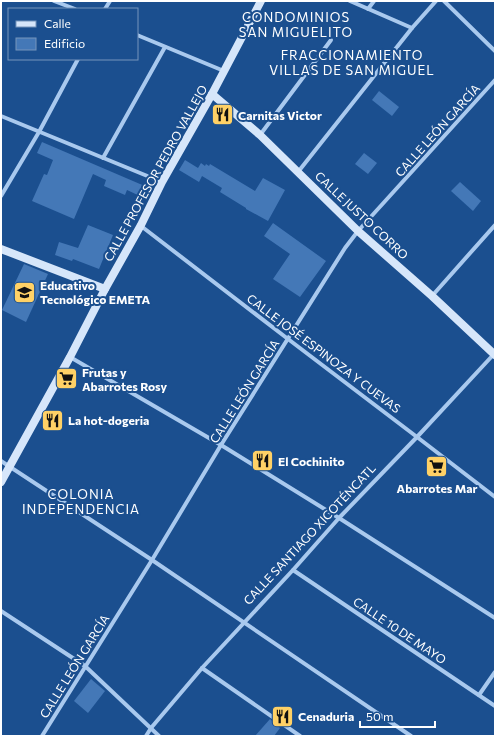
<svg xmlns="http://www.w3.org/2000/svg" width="496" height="737" font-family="Commissioner,sans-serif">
  <rect width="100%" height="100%" fill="#1b4f8f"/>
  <g fill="#4478b7">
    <polygon points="379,91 399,107 392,116 372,100"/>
    <polygon points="42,142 147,187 142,197 127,190 125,195 104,186 106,180 93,174 74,219 32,201 44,174 47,175 53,160 37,153"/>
    <polygon points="364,153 377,163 368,174 355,164"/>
    <polygon points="185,160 198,168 201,163 205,166 206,164 209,166 210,164 255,191 263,178 285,190 268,221 246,209 246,208 220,192 222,188 202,176 199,182 179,170"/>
    <polygon points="460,182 481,201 473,211 451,191"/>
    <polygon points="273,223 326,261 300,297 273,279 290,254 264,236"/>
    <polygon points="88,225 113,235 99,269 73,259 72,261 55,255 59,242 78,248"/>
    <polygon points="24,264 48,274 26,322 2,310"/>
    <polygon points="91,679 105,691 88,713 74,701"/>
    <polygon points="270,719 280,728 274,736 255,736"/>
  </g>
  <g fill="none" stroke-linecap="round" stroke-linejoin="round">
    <g stroke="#a9c9ee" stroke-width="4">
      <polyline points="54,1 75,9"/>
      <polyline points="350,1 412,28"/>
      <polyline points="444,1 495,51"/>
      <polyline points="105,9 110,1"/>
      <polyline points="368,9 374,1"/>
      <polyline points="137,35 224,71"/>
      <polyline points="1,116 162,182"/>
      <polyline points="260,135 331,40"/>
      <polyline points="103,158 165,47"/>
      <polyline points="298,172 412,28 436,1"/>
      <polyline points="1,196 39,132 78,59"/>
      <polyline points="141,226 288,339 417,437 495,497"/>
      <polyline points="432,296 495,225"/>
      <polyline points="70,357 221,445 339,518 495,618"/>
      <polyline points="1,461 152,560 411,736"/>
      <polyline points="293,570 495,706"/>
      <polyline points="1,611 85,666 159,736"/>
      <polyline points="202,668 300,736"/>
      <polyline points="479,695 495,672"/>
      <polyline points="42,736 152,560 221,445 345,248 358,231 495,80"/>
      <polyline points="146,736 151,728 202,668 293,570 339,518 417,437 494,354"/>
    </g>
    <g stroke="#d6e6fa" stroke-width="8">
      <polyline points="212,94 260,135 358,231 432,296 495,355"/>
      <polyline points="1,249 105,289"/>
      <polyline points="1,482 70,357 105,289 141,225 162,182 212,94 261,1"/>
    </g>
  </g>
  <defs>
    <symbol id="restaurant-square" viewBox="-11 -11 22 22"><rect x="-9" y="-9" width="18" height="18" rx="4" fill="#ffd166" stroke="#1b4f8f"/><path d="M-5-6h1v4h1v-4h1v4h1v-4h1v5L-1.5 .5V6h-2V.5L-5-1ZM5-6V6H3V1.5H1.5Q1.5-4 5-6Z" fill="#111"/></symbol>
    <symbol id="school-square" viewBox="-11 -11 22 22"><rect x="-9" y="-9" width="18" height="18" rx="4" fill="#ffd166" stroke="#1b4f8f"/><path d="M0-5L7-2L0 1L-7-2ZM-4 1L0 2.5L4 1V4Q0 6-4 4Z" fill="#111"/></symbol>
    <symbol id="supermarket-square" viewBox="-11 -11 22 22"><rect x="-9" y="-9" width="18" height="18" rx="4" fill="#ffd166" stroke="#1b4f8f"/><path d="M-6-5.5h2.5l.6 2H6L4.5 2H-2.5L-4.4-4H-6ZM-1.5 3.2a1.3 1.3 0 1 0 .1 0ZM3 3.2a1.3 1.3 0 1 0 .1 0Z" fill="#111"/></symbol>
  </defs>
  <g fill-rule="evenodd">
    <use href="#restaurant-square" x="210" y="102" width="25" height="25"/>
    <use href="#school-square" x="12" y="280" width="25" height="25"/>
    <use href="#supermarket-square" x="54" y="366" width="25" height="25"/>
    <use href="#restaurant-square" x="40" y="408" width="25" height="25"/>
    <use href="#restaurant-square" x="250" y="448" width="25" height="25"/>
    <use href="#supermarket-square" x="424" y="454" width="25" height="25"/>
    <use href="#restaurant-square" x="270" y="704" width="25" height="25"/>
  </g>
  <g text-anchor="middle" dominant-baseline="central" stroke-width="4" stroke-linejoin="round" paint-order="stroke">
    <g font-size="12" font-weight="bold" fill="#fff" stroke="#1b4f8f" text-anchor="start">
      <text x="238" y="115">Carnitas Victor</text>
      <text x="40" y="285">Educativo<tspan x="40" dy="14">Tecnológico EMETA</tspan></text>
      <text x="82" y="372">Frutas y<tspan x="82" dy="14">Abarrotes Rosy</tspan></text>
      <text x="68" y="420">La hot-dogeria</text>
      <text x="278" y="461">El Cochinito</text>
      <text x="437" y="488" text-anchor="middle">Abarrotes Mar</text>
      <text x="298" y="716">Cenaduria</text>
    </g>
    <g font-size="12" fill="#fff" stroke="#1b4f8f">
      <text transform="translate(437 130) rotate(-48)">CALLE LEÓN GARCÍA</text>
      <text transform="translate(155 173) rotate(-61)">CALLE PROFESOR PEDRO VALLEJO</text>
      <text transform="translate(362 215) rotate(43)">CALLE JUSTO CORRO</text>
      <text transform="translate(324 353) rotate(37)">CALLE JOSÉ ESPINOZA Y CUEVAS</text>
      <text transform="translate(244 391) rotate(-58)">CALLE LEÓN GARCÍA</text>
      <text transform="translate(309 534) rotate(-47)">CALLE SANTIAGO XICOTÉNCATL</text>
      <text transform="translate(400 630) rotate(34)">CALLE 10 DE MAYO</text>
      <text transform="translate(74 666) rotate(-58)">CALLE LEÓN GARCÍA</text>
    </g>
    <g font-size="13" letter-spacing="1" fill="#fff" stroke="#1b4f8f">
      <text x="296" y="17">CONDOMINIOS<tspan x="296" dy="15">SAN MIGUELITO</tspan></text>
      <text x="352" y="55">FRACCIONAMIENTO<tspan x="352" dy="15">VILLAS DE SAN MIGUEL</tspan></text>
      <text x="81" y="494">COLONIA<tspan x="81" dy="15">INDEPENDENCIA</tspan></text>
    </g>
  </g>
  <rect width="496" height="737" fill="none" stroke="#ffffff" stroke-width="4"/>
  <rect x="8" y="8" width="130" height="52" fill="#1b4f8f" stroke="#7695bc"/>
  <rect x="16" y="21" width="20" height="6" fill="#d6e6fa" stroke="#7695bc"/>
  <text x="44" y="28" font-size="12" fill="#ffffff">Calle</text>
  <rect x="16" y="38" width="20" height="12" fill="#4478b7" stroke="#7695bc"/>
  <text x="44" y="48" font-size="12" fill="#ffffff">Edificio</text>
  <path d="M360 721v6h75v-6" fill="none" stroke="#ffffff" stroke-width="2"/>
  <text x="366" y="721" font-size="12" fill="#ffffff" stroke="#1b4f8f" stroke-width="3" paint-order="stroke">50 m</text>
</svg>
